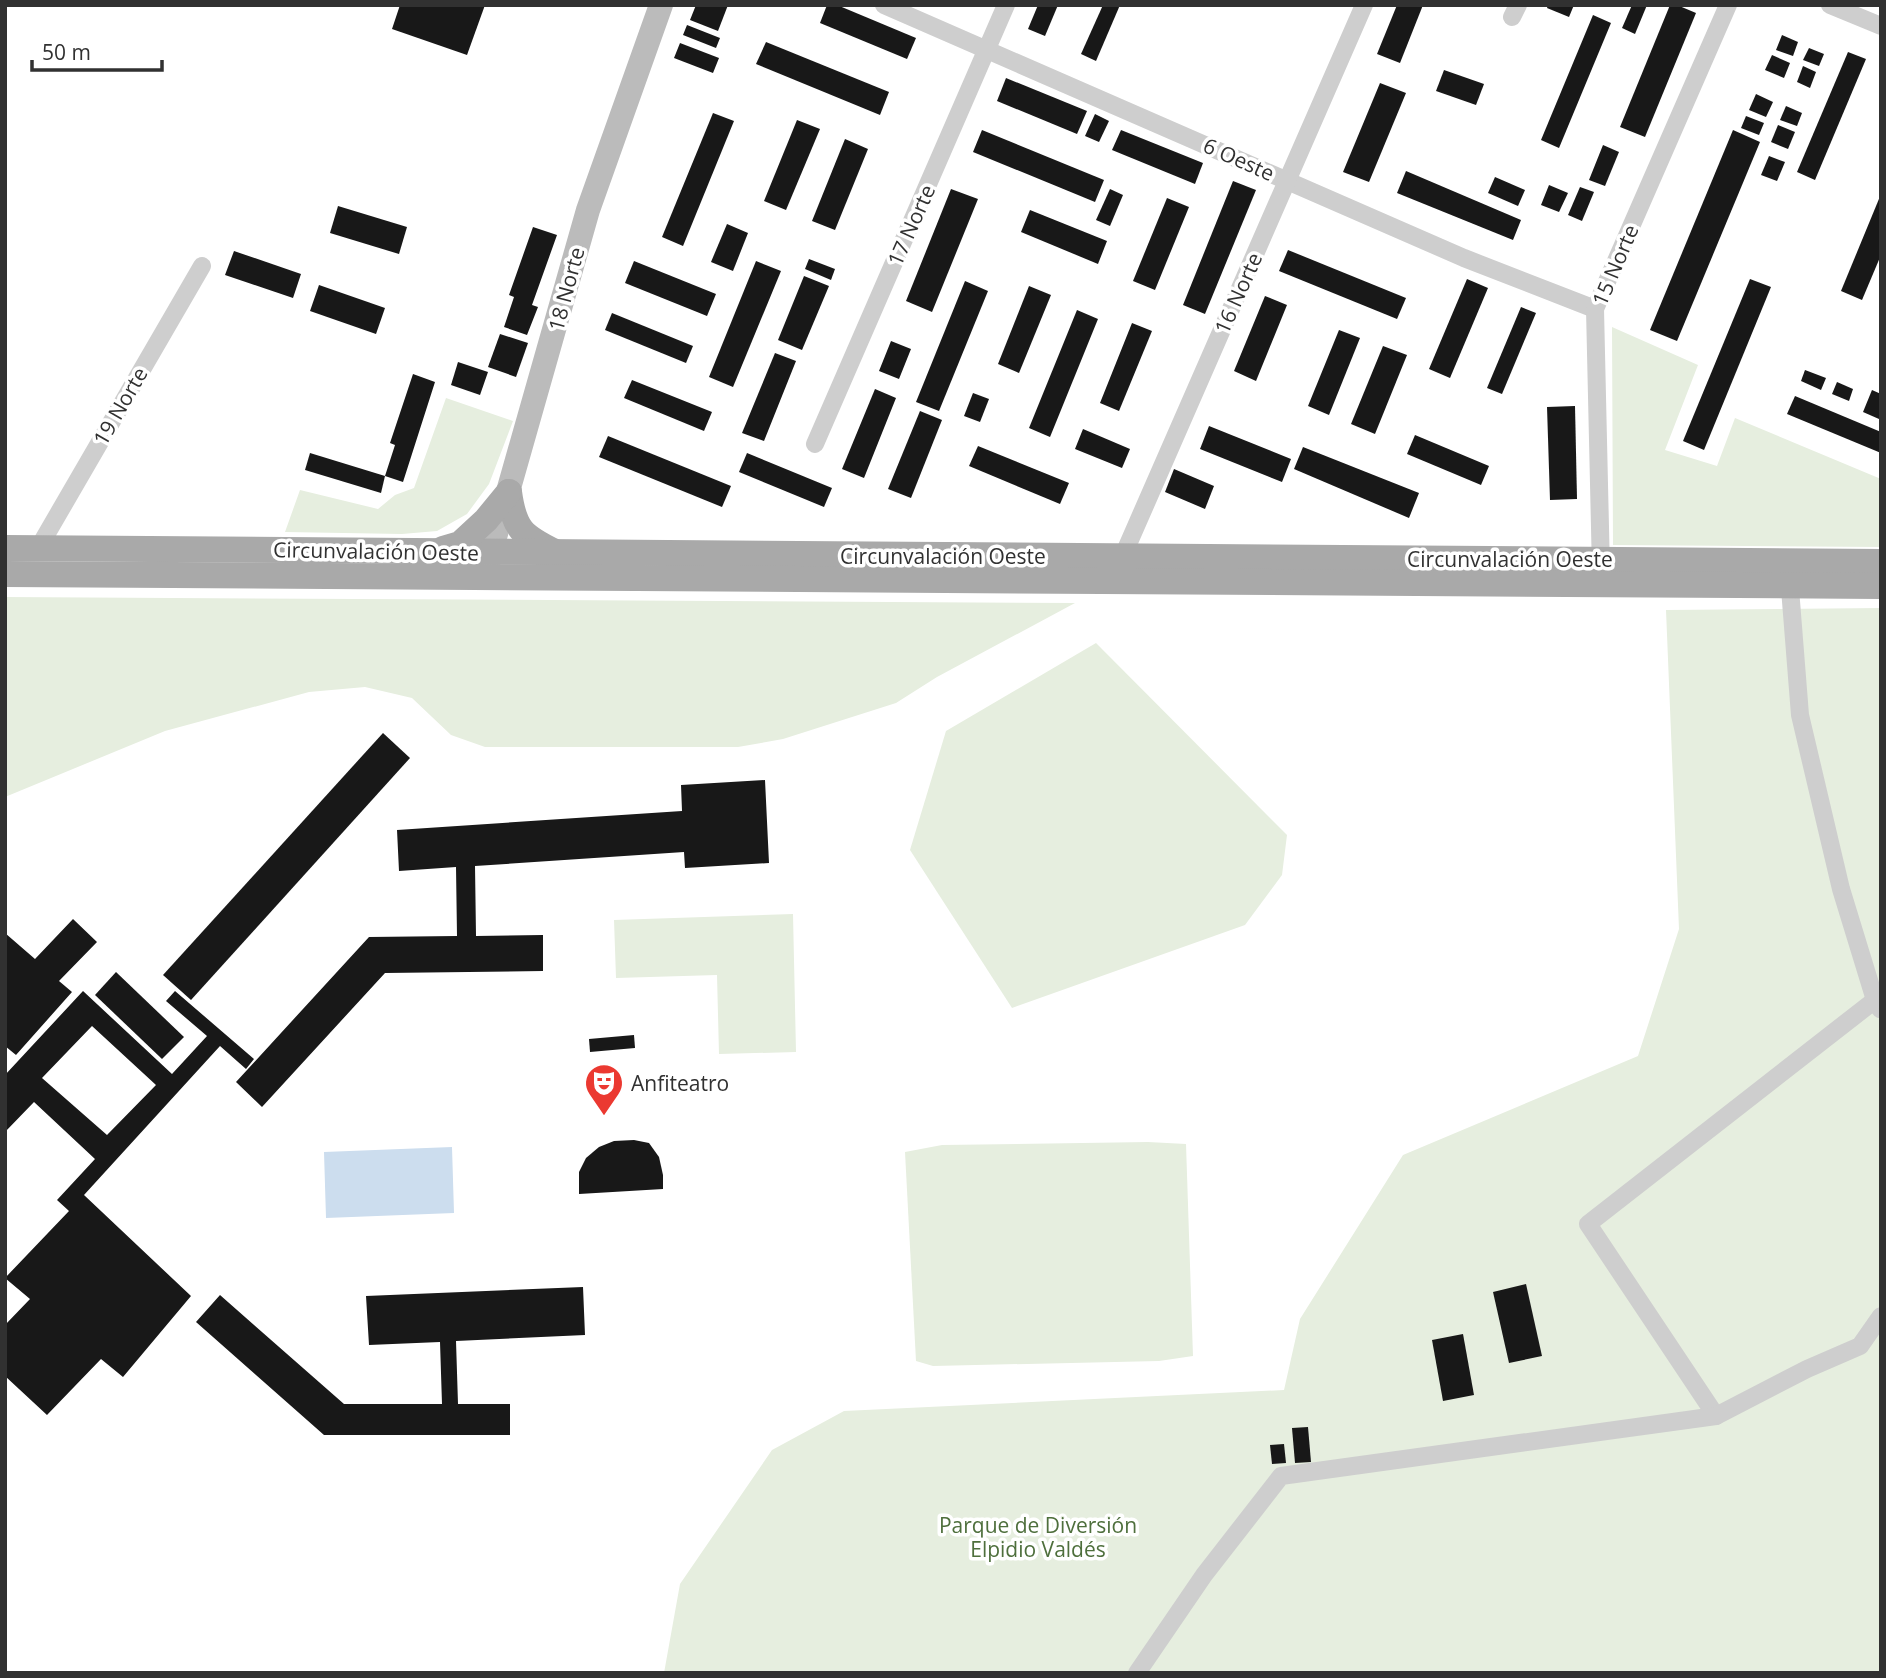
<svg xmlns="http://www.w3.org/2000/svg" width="1886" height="1678" font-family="'Open Sans',sans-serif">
  <rect width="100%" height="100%" fill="#fff"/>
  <g fill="#e6eedf">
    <polygon points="1612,327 1698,365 1665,450 1717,466 1735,418 1881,479 1881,547 1613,545"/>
    <polygon points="446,398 513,421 489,484 467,514 437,531 402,534 285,532 300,490 378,509 395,495 414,488"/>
    <polygon points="5,597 1075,603 937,677 896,703 783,739 738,747 485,747 451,735 412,698 365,687 309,692 165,731 5,797"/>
    <polygon points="1881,608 1881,1673 664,1673 680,1584 772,1450 844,1411 1284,1390 1300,1319 1403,1155 1638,1056 1679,929 1666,610"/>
    <polygon points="1096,643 1287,835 1282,875 1245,925 1012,1008 910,850 946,731"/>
    <polygon points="793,914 796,1052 719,1054 717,975 616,978 614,920"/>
    <polygon points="1148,1142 1186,1144 1193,1356 1159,1361 933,1366 916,1361 905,1152 942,1145"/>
  </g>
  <polygon fill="#cde" points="452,1147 454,1213 326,1218 324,1152"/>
  <g fill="#181818" fill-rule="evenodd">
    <polygon points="400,5 485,5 467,55 392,29"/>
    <polygon points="696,5 728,5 718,31 690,20"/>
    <polygon points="827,5 837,5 916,38 907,59 820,23"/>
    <polygon points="1038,5 1058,5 1045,36 1028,29"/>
    <polygon points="1103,5 1120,5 1096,61 1081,54"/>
    <polygon points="1397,5 1423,5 1400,63 1377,54"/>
    <polygon points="1548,5 1574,5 1569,17 1547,8"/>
    <polygon points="1632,5 1647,5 1635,34 1622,28"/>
    <polygon points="1670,5 1677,5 1696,13 1645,137 1620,127"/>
    <polygon points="1593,15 1611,23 1559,148 1541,140"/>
    <polygon points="687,25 720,38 716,48 683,35"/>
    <polygon points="1782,35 1798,42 1793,56 1776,50"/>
    <polygon points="766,42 889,92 880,115 756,64"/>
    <polygon points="680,43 719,58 713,73 674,58"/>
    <polygon points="1809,48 1824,54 1819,66 1803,60"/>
    <polygon points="1848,52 1866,59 1815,180 1797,172"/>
    <polygon points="1772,55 1790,63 1784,78 1765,70"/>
    <polygon points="1803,66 1816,72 1810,88 1797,82"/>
    <polygon points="1444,70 1484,84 1476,105 1436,91"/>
    <polygon points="1006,78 1087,111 1077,134 997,101"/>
    <polygon points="1380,83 1406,93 1369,182 1343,172"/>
    <polygon points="1756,94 1773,102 1766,117 1749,110"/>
    <polygon points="1786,106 1802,113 1797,126 1780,120"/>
    <polygon points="713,113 734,121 683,246 662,237"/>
    <polygon points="1095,114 1109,121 1099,142 1085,136"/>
    <polygon points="1746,116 1764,123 1759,135 1741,128"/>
    <polygon points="797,120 820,129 786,210 764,201"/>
    <polygon points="1778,125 1795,132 1788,149 1771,142"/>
    <polygon points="982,130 1104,180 1095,202 973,152"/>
    <polygon points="1121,130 1203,163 1195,184 1112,150"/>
    <polygon points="1733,130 1760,142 1677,341 1650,330"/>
    <polygon points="845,139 868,149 835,230 812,221"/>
    <polygon points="1603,145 1619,152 1605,186 1589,180"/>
    <polygon points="1769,156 1785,162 1777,181 1761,175"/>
    <polygon points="1406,171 1521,220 1513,240 1397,193"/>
    <polygon points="1495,177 1525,190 1518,206 1488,193"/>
    <polygon points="1233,181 1256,190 1205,314 1183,305"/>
    <polygon points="1549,185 1568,193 1559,212 1541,205"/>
    <polygon points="1580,187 1594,192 1582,221 1568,215"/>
    <polygon points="951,189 978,199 932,312 906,301"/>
    <polygon points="1110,189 1123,195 1110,226 1096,220"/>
    <polygon points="1881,194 1881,255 1862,300 1841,291"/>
    <polygon points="1167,198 1189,207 1155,290 1133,281"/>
    <polygon points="338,206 407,227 399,254 330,233"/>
    <polygon points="1030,210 1107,241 1098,264 1021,232"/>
    <polygon points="727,224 748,233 733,271 711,262"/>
    <polygon points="533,227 557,235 532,305 538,307 527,335 504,327 514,297 509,295"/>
    <polygon points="1288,250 1406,298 1397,319 1279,271"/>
    <polygon points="234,251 301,274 293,298 225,275"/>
    <polygon points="809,259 835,269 831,280 805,269"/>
    <polygon points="634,261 716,294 707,316 625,283"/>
    <polygon points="756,261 781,271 733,387 709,377"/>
    <polygon points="804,276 829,286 802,350 778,340"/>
    <polygon points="1467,279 1488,288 1450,378 1429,369"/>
    <polygon points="1750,279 1771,287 1704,450 1683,441"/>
    <polygon points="965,281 988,291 939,411 916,402"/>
    <polygon points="319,285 385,308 376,334 310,311"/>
    <polygon points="1029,286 1051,295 1019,373 998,364"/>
    <polygon points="1265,296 1287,305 1256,381 1234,371"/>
    <polygon points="1521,307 1536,313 1502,394 1487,388"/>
    <polygon points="1077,310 1098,319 1050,437 1029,428"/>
    <polygon points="612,313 693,346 686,363 605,330"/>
    <polygon points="1132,323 1152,331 1119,411 1100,403"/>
    <polygon points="1339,330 1360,338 1329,415 1308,406"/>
    <polygon points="500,334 528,343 516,377 488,367"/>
    <polygon points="891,341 911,349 899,379 879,371"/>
    <polygon points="1383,346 1407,355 1375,434 1351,424"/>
    <polygon points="775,353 796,361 764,441 742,433"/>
    <polygon points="458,362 488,372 480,395 451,385"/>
    <polygon points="1805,370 1826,378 1821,390 1801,381"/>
    <polygon points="413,374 435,382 403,482 385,476 395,445 390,443"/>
    <polygon points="632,380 712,412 704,431 624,398"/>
    <polygon points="1837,382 1853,389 1849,401 1832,394"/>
    <polygon points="875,389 896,398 864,478 842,469"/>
    <polygon points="1872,390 1881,394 1879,419 1863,412"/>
    <polygon points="973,393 989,399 980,422 964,416"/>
    <polygon points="1795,396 1881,432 1881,453 1787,414"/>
    <polygon points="1575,406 1577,499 1550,500 1547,407"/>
    <polygon points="920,411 942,420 911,498 888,489"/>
    <polygon points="1209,426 1291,459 1282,482 1200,449"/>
    <polygon points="1083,429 1130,449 1122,468 1075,449"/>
    <polygon points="1415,435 1489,466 1481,485 1407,454"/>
    <polygon points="608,436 731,486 722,507 599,457"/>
    <polygon points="978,446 1069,483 1060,504 969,466"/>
    <polygon points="1303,447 1419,493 1409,518 1294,469"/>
    <polygon points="310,453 385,476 381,493 305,470"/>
    <polygon points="747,453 832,488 824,507 739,472"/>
    <polygon points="1174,469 1214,486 1205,509 1165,492"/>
    <polygon points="383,733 410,758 191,1000 163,975"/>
    <polygon points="765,780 769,863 685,868 684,852 475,866 476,936 543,935 543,971 385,973 262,1107 236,1082 369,937 457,936 456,867 399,871 397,830 682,811 681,785"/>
    <polygon points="73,919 97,942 59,981 72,992 16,1055 5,1046 5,933 35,959"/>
    <polygon points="116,972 184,1037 162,1059 95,995"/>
    <path d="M83,991L172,1074L207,1036L166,1001L175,991L254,1059L246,1069L220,1046L84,1195L191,1296L123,1377L101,1359L47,1415L5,1376V1325L30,1299L5,1278L69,1211L57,1200L95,1159L34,1102L5,1132V1075ZM92,1026L156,1085L107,1135L42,1078Z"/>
    <polygon points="634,1035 635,1048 590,1052 589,1039"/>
    <polygon points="634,1140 649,1143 659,1157 663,1175 663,1189 579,1194 579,1172 586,1158 599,1147 614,1141"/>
    <polygon points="1526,1284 1542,1356 1509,1363 1493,1292"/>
    <polygon points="583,1287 585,1335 456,1341 458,1404 510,1404 510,1435 324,1435 196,1322 220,1295 344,1404 442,1404 440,1342 369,1345 366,1296"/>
    <polygon points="1463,1334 1474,1395 1443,1401 1432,1340"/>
    <polygon points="1308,1427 1311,1462 1295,1463 1292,1428"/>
    <polygon points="1284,1444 1286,1463 1272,1464 1270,1445"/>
  </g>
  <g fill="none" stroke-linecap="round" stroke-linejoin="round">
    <g stroke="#cecece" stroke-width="18">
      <polyline points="884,5 1464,258 1595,309"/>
      <polyline points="1830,5 1881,26"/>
      <polyline points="1512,17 1518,5"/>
      <polyline points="815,444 1006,5"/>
      <polyline points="39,547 202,266"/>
      <polyline points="1119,565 1364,5"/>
      <polyline points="1601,571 1595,309 1728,5"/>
      <polyline points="1789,576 1800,715 1841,889 1875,1000 1880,1009"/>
      <polyline points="1716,1416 1588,1224 1875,1000"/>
      <polyline points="1137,1673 1204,1575 1281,1476 1716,1416 1807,1369 1860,1346 1881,1316"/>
    </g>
    <polyline stroke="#bbb" stroke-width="24" points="486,569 588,210 661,5"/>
    <g stroke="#a9a9a9" stroke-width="26">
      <path d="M509,492C514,529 522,536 555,552"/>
      <polyline points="5,548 1881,562"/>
      <polyline points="443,549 460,544 486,520 509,492"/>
      <polyline points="5,574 1881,586"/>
    </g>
  </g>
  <defs>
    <symbol id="theatre-pin" viewBox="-11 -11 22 30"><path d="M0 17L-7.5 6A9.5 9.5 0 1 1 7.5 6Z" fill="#eb3931" stroke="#fff"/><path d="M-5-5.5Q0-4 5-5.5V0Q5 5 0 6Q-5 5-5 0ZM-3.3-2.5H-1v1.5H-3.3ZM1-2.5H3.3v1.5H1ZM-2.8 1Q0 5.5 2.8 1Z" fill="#fff"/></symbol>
  </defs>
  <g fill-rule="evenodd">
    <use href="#theatre-pin" x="582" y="1061" width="44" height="60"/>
  </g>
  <g text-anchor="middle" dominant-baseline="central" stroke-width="7" stroke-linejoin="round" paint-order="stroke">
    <g font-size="21" fill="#313131" stroke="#fff">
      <text transform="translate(1239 159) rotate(24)">6 Oeste</text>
      <text transform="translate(911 225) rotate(-66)">17 Norte</text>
      <text transform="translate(1615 265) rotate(-67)">15 Norte</text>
      <text transform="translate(566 289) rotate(-75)">18 Norte</text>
      <text transform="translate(1238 293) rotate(-66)">16 Norte</text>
      <text transform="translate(120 406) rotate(-60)">19 Norte</text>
      <text transform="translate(376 551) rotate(1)">Circunvalación Oeste</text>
      <text x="943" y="556">Circunvalación Oeste</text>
      <text x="1510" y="559">Circunvalación Oeste</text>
    </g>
    <g font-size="21" fill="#313131" stroke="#fff" text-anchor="start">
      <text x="631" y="1083">Anfiteatro</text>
    </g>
    <g font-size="21" fill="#4e6f3c" stroke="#fff">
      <text x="1038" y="1525">Parque de Diversión<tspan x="1038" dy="24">Elpidio Valdés</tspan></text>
    </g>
  </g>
  <rect width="1886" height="1678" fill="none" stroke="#313131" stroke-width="14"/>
  <path d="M32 60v10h130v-10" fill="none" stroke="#313131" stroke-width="3.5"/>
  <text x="42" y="60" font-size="21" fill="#313131" stroke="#ffffff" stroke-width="5" paint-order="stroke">50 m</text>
</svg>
